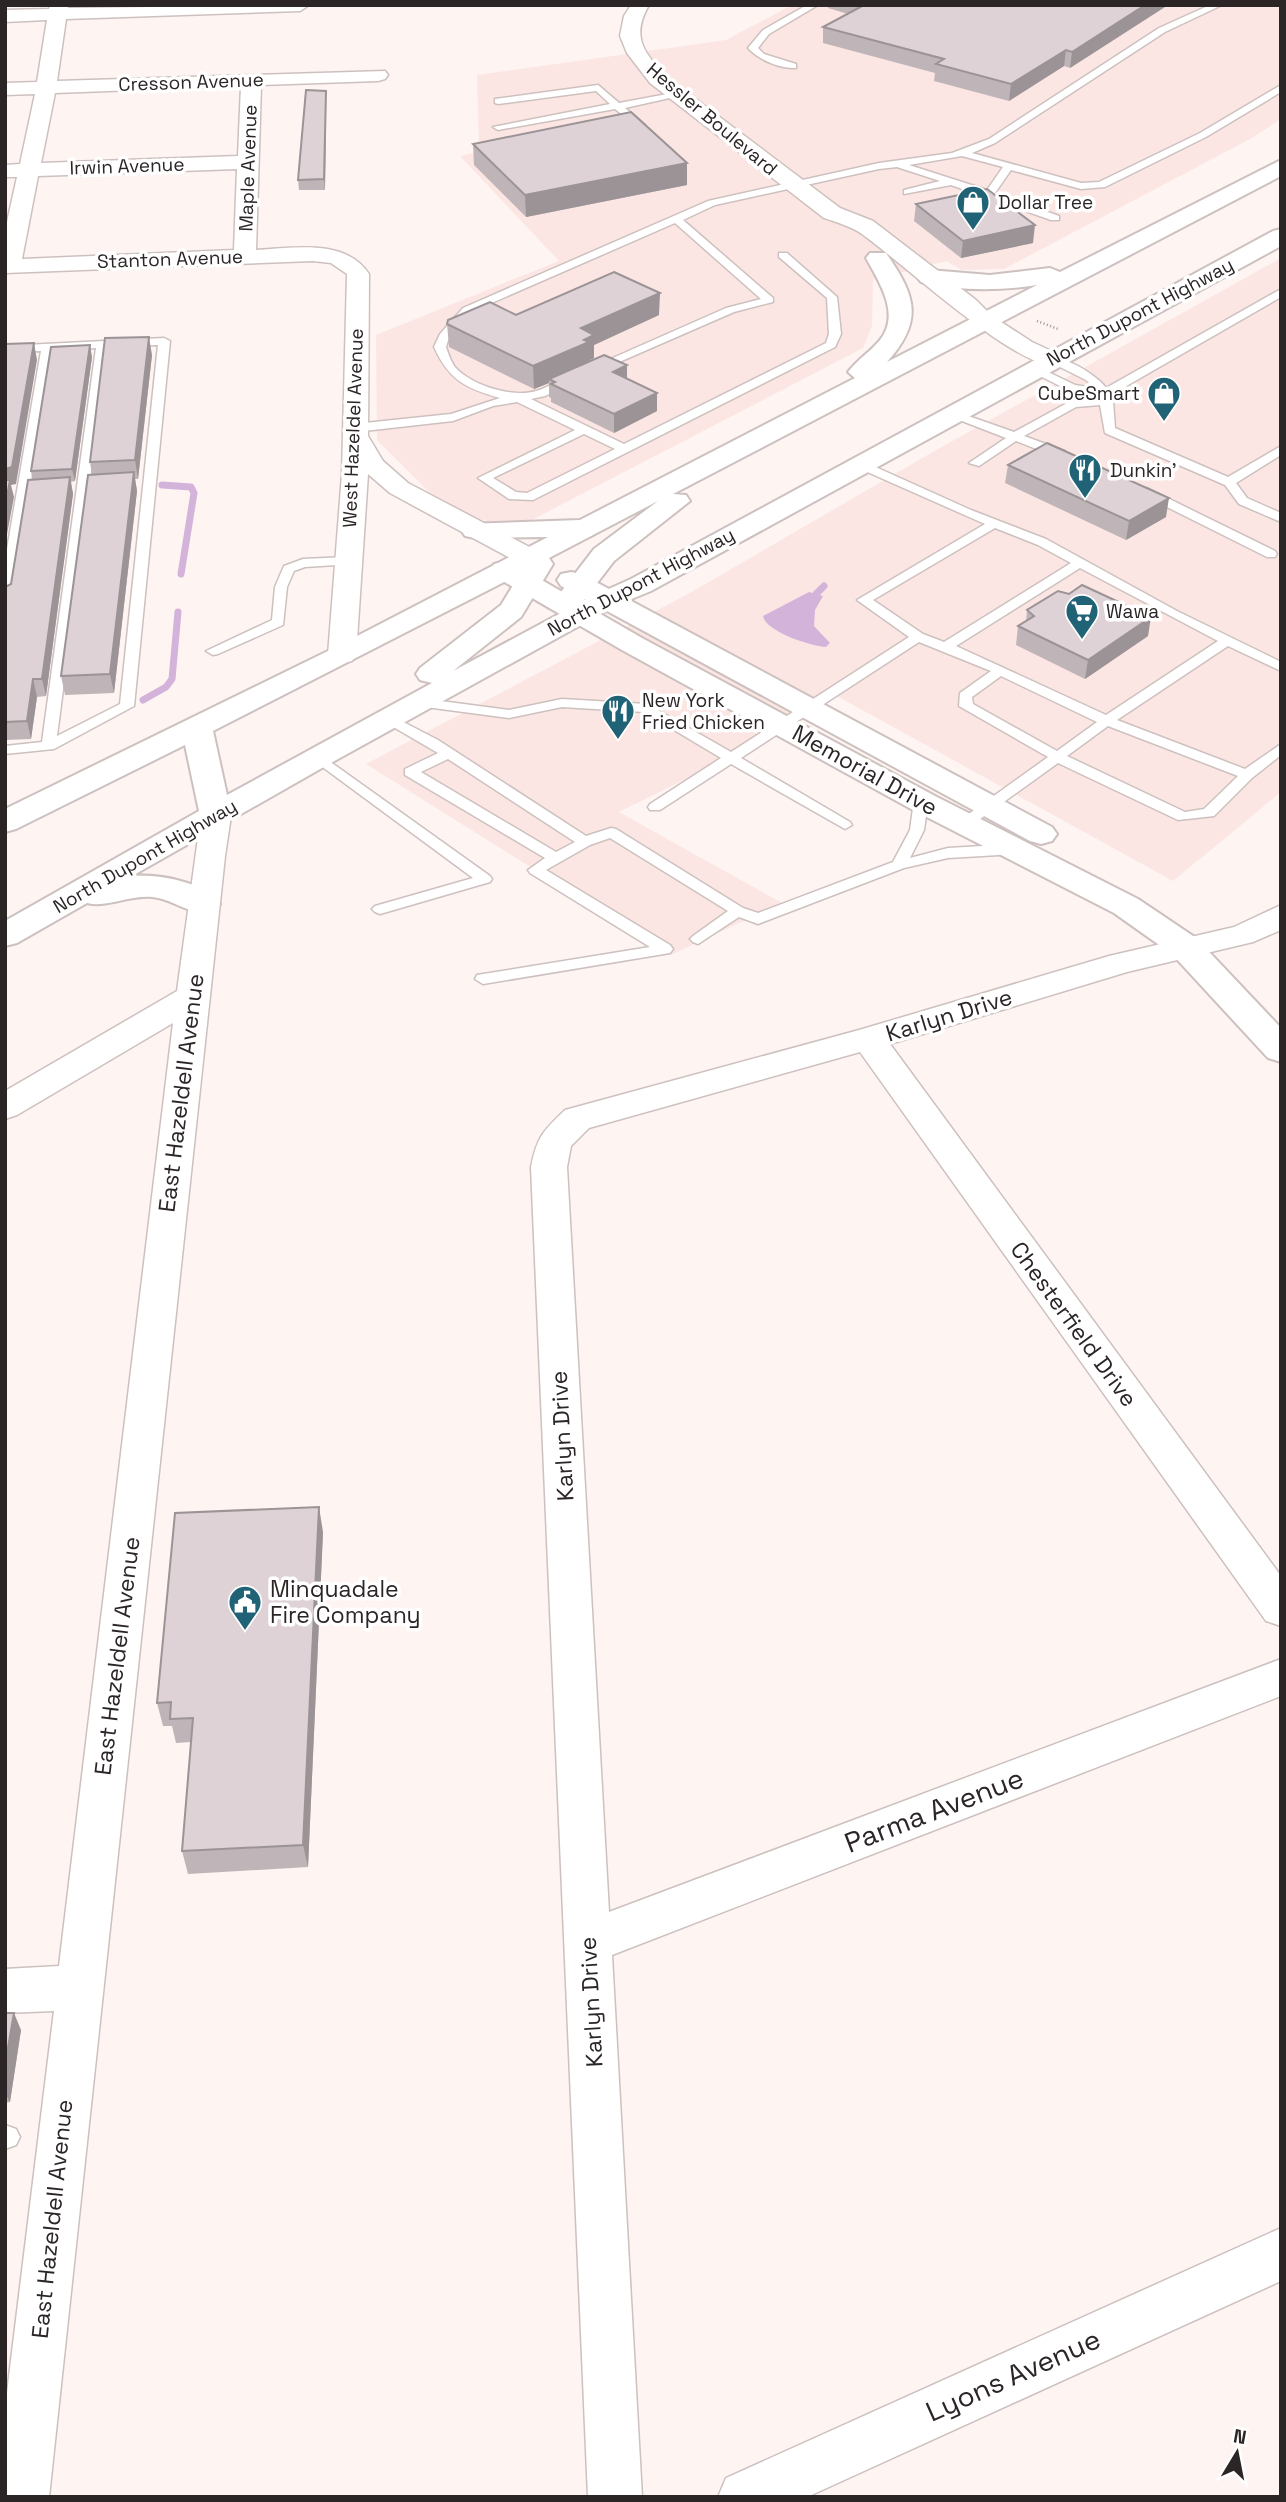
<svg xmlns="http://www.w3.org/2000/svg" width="1286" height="2502" font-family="'Space Grotesk',sans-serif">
  <rect width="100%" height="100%" fill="#fef4f2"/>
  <g fill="#fce6e3">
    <polygon points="792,5 1281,5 1281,119 1250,139 1004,269 962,270 946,261 873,280 872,326 863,348 524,524 491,523 469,515 428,491 377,440 376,335 559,261 460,156 479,152 477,75 726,40"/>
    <polygon points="1281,258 1281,792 1173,881 835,695 765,740 619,812 782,903 671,955 366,764 688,594 931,453"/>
  </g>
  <path fill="#d4b3da" d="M809,592L823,596L815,610L814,626L830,643L826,647C811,646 766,632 763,616Z"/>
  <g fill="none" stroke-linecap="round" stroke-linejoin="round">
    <g stroke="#d4b3da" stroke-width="7">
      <polyline points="162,485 191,487 194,493 181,574"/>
      <polyline points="816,594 824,586"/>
      <polyline points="143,700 166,687 172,679 178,612"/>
    </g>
    <defs>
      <g id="lane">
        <path d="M807,5H818L769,34L758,48L764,54L796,64V68C780,69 759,60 748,48L763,30Z"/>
        <path d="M1210,5H1222L1165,32L995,143L972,153L1081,183L1099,182L1200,133L1281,85V92L1206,137L1105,187L1081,189L1011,170L995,193L1059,216V220H1051L951,185L904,194V190L940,181L897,167L879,169L715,205L683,220L773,298V302L734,312L594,373L588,370L590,368L726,308L761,299L675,223L471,312L449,337L446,347C448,353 451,362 455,367C472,386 513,398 536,391C549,388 559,377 572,379V383L545,396L531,399L624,444L826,343L829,334L827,298L779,257V253H787L837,297L841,334L835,347L533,500L509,499L478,478L575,430L517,402L493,406L453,421L355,432L349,428L355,424L451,414L500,398C465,388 449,380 434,347L440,334L463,308L708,201L879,163L952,153L989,139L1159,28ZM962,156L1003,167L987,190L909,165ZM584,434L615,449L527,493L516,492L493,478Z"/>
        <polygon points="598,85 619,103 678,92 683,95 625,108 645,125 645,129 642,130 615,109 498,130 493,127 610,104 596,91 498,104 495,103 495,99"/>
        <path d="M1281,289V297L1109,396L1113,401L1115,428L1228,477L1281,446V455L1236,483L1247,498L1281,513V522L1239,504L1225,485L1105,433L1100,405L1076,407L1024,436L1065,451V457H1057L1016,441L979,466L969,463L1006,438L949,416V412H957L1014,432L1069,402L1099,398L1098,395L1068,390L1030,371V367H1038L1075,385L1094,388L1086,380L1046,360C1059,351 1098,376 1106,388Z"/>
        <path d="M164,338L170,341L134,706L54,749L5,754V746L42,742L96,348L52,350L12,601L5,605V561L41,351L5,352V346ZM158,345L120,704L57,736L107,347Z"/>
        <path d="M860,460L971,510L1046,539L1177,611L1281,662V671L1228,646L1117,720L1245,769L1281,744V755L1252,778L1214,816L1178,820L1058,763L969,827H959L957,824L959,821L1048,757L959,706L960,693L991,671L919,642L741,758L850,822L852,825L845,829L731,764L660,810H650L648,807L650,804L721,758L644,712L562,707L509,718L418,706L411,702L418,698L509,710L562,699L647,704L731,752L909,637L857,600L985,524L856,467L854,464ZM995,528L1038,545L1071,563L944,642L923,634L873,600ZM1080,568L1218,641L1106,715L956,646ZM1001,676L1097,722L1057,751L973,704L972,697ZM1108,726L1238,776L1204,809L1185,812L1067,756Z"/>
        <polygon points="1147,488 1275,551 1277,554 1275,557 1267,557 1143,495 1143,489"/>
        <polygon points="347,557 352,558 352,564 305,567 294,571 287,587 283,625 218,654 213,655 206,651 272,620 275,587 284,566 303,559"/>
        <path d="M388,714L438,740L586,836L611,828L616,829L743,908L758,913L893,862L910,830L914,801L921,797L928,801L924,830L910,858L948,848L1016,844L1023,849L1016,854L948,858L904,868L763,922L758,924L739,917L698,944L693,942L690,939L693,936L728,911L610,838L590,845L546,870L670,945L673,949L670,953L483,984L475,979L477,975L650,947L530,873L528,870L545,858L405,775V769L438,753L383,721V715ZM448,759L575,842L556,852L421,772Z"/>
        <polygon points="318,753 490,876 492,879 490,882 380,914 375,912 372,909 375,906 473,878 313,760 311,757"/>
        <polygon points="5,2125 16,2129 20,2137 16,2145 5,2149"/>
      </g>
      <g id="street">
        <path d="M50,5H68V8L309,5L300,11L66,19L57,81L385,71L388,75L385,79L378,81L261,85L256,250C294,248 345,238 369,274L368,436L383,461L408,483L537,551L541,557L537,563L528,565L519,563L390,493L368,474L356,655L352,661L342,663L332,661L328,655L342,474L347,274L331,263L313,261L5,273V231L17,177H5V165L20,164L35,94L5,95V83L37,82L47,20L5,22V10L49,9ZM241,86L238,156L41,163L55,93ZM237,169L234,250L22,259L38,176Z"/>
        <path d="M631,5H649C631,36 643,51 664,75L840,208L873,221L976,300L992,316L1032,342L1060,355L1064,360L1060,365C1021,375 898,258 859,232C849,226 836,222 824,218L650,83L627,53L620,36L624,16Z"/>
        <polygon points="216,807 227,809 231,816 225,856 49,2497 5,2497 5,2409 54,2011 5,2013 5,1969 59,1966 173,1023 17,1115 5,1119 5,1091 177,991 201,816 205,809"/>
        <path d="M1281,905V930L1253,942L1127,972L890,1044L1281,1576V1626L1266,1621L860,1052L589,1128L571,1146L567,1167L609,1912L1281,1659V1696L612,1955L642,2497H588L531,1167C537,1137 543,1131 565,1110L859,1030L1109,956L1234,927Z"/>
        <polygon points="1281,2228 1281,2281 807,2497 718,2497 726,2478"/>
      </g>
      <g id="secondary">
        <polygon points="504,562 514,564 642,638 935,796 1138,899 1196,938 1281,1028 1281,1062 1268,1058 1172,954 1114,913 913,810 622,650 494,576 490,570 494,564"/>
        <polygon points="571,572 581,574 1052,827 1057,834 1052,841 1041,844 1030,841 561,586 557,580 561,574"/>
      </g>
      <path id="highway" d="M1281,160V176L673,494L686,495L690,501L614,561L584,600L631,579L1273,231L1281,229V246L651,591L617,605L329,764L132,876C158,874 204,881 220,904L215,911C191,918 175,899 152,897C129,895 107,908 87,903L17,943L5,946V921L199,811L185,745L16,829L5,832V809L332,649L548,537L475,538L465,536L461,530L465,524L580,520L855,378L848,372C857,360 870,352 880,340C901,314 879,282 866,258L870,253H886C916,296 924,321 887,362L1037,285C999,291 958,291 921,282L917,277L921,272L929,270L990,275L1050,268L1060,272ZM658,501L594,549L551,605L555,611L561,613L453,671L521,617L553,564L549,558ZM520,574L501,605L420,668L416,674L420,680L432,683L227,795L213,731Z"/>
    </defs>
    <use href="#lane" stroke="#cdc1bf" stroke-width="3"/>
    <use href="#street" stroke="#cdc1bf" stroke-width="3"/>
    <use href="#secondary" stroke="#cdc1bf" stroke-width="4"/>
    <use href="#highway" stroke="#cdc1bf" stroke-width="4"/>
    <polyline stroke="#9c9492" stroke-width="2.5" stroke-dasharray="1 2.5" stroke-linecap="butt" points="1037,321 1058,329"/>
    <use href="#lane" fill="#fff" fill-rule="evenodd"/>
    <use href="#street" fill="#fff" fill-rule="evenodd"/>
    <use href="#secondary" fill="#fff" fill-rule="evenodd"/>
    <use href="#highway" fill="#fff" fill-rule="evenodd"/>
  </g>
  <g fill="#bfb5b8">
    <polygon points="828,5 1168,5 1070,68 1064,66 1009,101 934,81 935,73 823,43 823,27 848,14 828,8"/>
    <polygon points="326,101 325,190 299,190 298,180"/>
    <polygon points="473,144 687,185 526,217 474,165"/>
    <polygon points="916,204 1033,243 961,258 914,221"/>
    <polygon points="516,315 659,315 594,345 594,358 590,360 627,365 627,378 657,393 657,411 614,433 551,402 551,398 549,397 549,383 534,389 449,347 447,324"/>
    <polygon points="152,355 138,479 135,479 137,491 114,693 65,695 61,676 92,475 90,462"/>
    <polygon points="92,357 75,481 71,482 73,494 46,696 37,697 31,739 5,740 5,587 11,584 32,479 31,471"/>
    <polygon points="1008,465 1166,517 1126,540 1005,483"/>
    <polygon points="1027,610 1148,636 1085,679 1016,645 1018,626 1026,622"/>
    <polygon points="323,1532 308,1867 188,1874 182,1851 191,1742 176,1743 172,1726 163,1726 157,1703"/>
    <polygon points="5,2013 21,2030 10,2102 5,2103"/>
  </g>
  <g fill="#9b9396">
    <polygon points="1145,5 1168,5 1070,68 1072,52"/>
    <polygon points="1066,50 1064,66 1009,101 1011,84"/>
    <polygon points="326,91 326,101 325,190 324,179"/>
    <polygon points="687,163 687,185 526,217 525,195"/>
    <polygon points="1035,225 1033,243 961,258 963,241"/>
    <polygon points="660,293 659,315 594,345 594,358 590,360 590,365 549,379 549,383 534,389 533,366 581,328"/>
    <polygon points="149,337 152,355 138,479 135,460"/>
    <polygon points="34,343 37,360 16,484 11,485 14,497 5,545 5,469"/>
    <polygon points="90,345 92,357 75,481 72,469"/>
    <polygon points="627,365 627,383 613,372"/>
    <polygon points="657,393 657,411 614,433 614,414"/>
    <polygon points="134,472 137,491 114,693 110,674"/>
    <polygon points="70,477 73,494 46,696 42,679"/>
    <polygon points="1169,498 1166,517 1126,540 1129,521"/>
    <polygon points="1151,617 1148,636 1085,679 1088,660"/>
    <polygon points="33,679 37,697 31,739 27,721"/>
    <polygon points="319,1507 323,1532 308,1867 303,1845"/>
    <polygon points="14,2013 21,2030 10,2102 5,2093 5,2065"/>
  </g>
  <g fill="#ded2d6" stroke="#9b9396" stroke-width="2">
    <polygon points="864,5 1145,5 1072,52 1066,50 1011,84 936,64 944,59 823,27"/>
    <polygon points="306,90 326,91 324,179 298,180"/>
    <polygon points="631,112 687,163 525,195 473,144"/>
    <polygon points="987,189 1035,225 963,241 916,204"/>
    <polygon points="614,272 660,293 581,328 594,335 584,340 589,342 533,366 447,324 448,320 490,302 516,315"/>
    <polygon points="149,337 135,460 90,462 105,338"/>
    <polygon points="34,343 12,467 5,469 5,344"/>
    <polygon points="90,345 72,469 31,471 51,347"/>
    <polygon points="604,355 627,365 613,372 657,393 614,414 551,384 555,382 549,379"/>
    <polygon points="1047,443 1169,498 1129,521 1008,465"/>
    <polygon points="134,472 110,674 61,676 88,475"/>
    <polygon points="70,477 42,679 33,679 27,721 5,722 5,587 11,584 28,480"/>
    <polygon points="5,480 10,480 5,507"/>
    <polygon points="1082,585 1151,617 1088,660 1018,626 1034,616 1027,610 1058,591 1069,594"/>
    <polygon points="319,1507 303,1845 182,1851 193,1718 170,1719 171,1702 157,1703 175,1513"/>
    <polygon points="5,2013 14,2013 5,2065"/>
  </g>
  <defs>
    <symbol id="shop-pin" viewBox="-11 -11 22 30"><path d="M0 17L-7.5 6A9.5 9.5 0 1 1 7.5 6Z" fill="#216376" stroke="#fff"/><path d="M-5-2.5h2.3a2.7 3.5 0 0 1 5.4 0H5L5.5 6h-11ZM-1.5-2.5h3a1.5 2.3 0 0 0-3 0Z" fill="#fff"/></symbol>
    <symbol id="restaurant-pin" viewBox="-11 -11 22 30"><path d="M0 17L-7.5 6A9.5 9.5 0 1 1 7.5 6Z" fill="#216376" stroke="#fff"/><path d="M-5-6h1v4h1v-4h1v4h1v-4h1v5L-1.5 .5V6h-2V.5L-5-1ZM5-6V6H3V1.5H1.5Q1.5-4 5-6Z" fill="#fff"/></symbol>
    <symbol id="supermarket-pin" viewBox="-11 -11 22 30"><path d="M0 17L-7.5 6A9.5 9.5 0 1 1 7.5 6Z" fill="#216376" stroke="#fff"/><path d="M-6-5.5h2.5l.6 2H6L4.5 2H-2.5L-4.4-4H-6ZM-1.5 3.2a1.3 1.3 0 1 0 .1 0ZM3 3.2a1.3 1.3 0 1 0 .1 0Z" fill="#fff"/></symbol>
    <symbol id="civic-pin" viewBox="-11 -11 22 30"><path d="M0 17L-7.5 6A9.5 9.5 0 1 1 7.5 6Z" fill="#216376" stroke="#fff"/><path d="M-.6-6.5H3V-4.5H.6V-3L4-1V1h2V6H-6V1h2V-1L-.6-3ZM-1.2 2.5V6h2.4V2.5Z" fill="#fff"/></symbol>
  </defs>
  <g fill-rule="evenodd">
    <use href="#shop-pin" x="954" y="183" width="38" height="52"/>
    <use href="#shop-pin" x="1145" y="374" width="38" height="52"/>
    <use href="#restaurant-pin" x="1066" y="451" width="38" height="52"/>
    <use href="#supermarket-pin" x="1063" y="592" width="38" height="52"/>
    <use href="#restaurant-pin" x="599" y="692" width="38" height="52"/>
    <use href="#civic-pin" x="226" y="1583" width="38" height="52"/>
  </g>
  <g text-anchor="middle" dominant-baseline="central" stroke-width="7" stroke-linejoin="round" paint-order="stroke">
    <g font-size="19" fill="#2b2625" stroke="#fff">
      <text transform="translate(191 82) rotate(-2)">Cresson Avenue</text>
      <text transform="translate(712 119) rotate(40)">Hessler Boulevard</text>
      <text transform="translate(127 166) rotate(-2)">Irwin Avenue</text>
      <text transform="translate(248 168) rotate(-88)">Maple Avenue</text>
      <text transform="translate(170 259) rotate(-2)">Stanton Avenue</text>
      <text transform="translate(1140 312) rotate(-28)">North Dupont Highway</text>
      <text transform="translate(353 428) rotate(-88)">West Hazeldel Avenue</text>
      <text transform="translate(641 582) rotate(-28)">North Dupont Highway</text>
      <text transform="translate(145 856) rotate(-30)">North Dupont Highway</text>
    </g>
    <g font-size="19" fill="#2b2625" stroke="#fff" text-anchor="start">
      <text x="998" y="202">Dollar Tree</text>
      <text x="1140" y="393" text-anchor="end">CubeSmart</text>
      <text x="1110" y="470">Dunkin'</text>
      <text x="1106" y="611">Wawa</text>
      <text x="642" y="700">New York<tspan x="642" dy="22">Fried Chicken</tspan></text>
    </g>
    <g font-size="23" fill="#2b2625" stroke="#fff">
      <text transform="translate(865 770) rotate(29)">Memorial Drive</text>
      <text transform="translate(949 1015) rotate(-17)">Karlyn Drive</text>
      <text transform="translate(181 1093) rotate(-83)">East Hazeldell Avenue</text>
      <text transform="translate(1074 1324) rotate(54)">Chesterfield Drive</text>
      <text transform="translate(562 1436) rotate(-93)">Karlyn Drive</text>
      <text transform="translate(117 1656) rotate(-83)">East Hazeldell Avenue</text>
      <text transform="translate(591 2002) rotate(-93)">Karlyn Drive</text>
      <text transform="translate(52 2219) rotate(-84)">East Hazeldell Avenue</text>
    </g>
    <g font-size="23" fill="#2b2625" stroke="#fff" text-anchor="start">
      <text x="270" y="1589">Minquadale<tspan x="270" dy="26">Fire Company</tspan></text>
    </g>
    <g font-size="28" fill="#2b2625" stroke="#fff">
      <text transform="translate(934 1810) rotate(-21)">Parma Avenue</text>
      <text transform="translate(1013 2375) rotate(-24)">Lyons Avenue</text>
    </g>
  </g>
  <rect width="1286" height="2502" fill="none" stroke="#2b2625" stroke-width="14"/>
  <g transform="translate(1237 2453) rotate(10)" stroke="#ffffff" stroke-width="5" paint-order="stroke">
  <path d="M0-5L12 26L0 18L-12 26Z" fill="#2b2625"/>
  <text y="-10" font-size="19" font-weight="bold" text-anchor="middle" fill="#2b2625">N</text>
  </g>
</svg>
